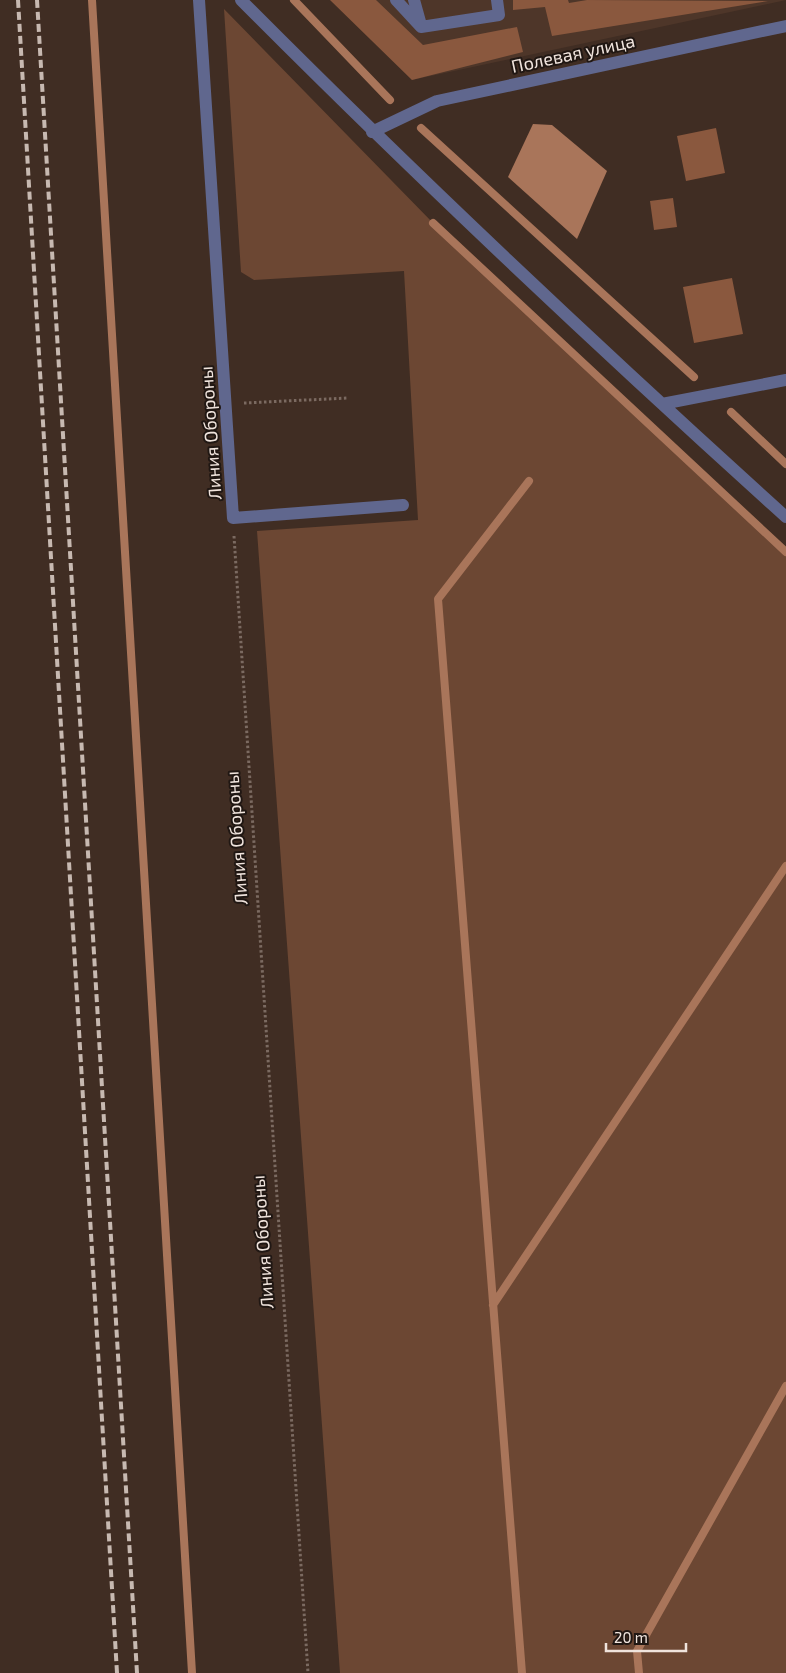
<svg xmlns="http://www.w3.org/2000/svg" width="786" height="1673" viewBox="0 0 786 1673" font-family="'Exo 2',sans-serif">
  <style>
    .built { fill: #4e3629 }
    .green { fill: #6c4733 }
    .water { fill: #a9755a }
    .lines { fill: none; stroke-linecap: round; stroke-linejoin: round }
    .stream { stroke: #a9755a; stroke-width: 8 }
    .building { fill: #8a583e }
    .path { stroke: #7b6a61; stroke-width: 3; stroke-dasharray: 2.5 2.5; stroke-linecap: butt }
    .lane { stroke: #60678e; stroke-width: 12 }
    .street { stroke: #60678e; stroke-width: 12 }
    .rail { stroke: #c7b9b1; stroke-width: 4; stroke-dasharray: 8 4; stroke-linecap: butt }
    .labels { text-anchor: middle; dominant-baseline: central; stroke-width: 4; stroke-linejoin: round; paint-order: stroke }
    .street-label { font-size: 18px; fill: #f0e4dd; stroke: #201713 }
  </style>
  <rect width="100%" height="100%" fill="#402d23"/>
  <path class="built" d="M 338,0 L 786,0 L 412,80 Z"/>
  <path class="green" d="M 224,9 L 433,223 L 786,553 L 786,1673 L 340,1673 L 257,531 L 418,520 L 404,271 L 254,280 L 241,272 Z"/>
  <path class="water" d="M 533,124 L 552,125 L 607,171 L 577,239 L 508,177 Z"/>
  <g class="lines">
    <path class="stream" d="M 92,0 L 192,1673
      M 294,0 L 390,100
      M 421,128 L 694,377
      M 433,223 L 786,552
      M 731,412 L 786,464
      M 493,1305 L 786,866
      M 522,1673 L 438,599 L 529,481
      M 639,1673 L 637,1651 L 786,1386"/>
  </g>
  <path class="building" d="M 330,0 L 376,0 L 423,45 L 517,27 L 523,52 L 412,80 Z
    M 513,0 L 568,0 L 569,3 L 587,0 L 768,1 L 552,36 L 545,7 L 513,10 Z
    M 716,128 L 725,173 L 686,181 L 677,136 Z
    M 673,198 L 677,227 L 654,230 L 650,201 Z
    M 732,278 L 743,334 L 694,343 L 683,287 Z"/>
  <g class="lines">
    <path class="path" d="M 244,403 L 348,398
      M 234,536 L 308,1673"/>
    <path class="lane" d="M 199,0 L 233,518 L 403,505
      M 396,0 L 421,27 L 499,15 L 497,0
      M 414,0 L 421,25"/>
    <path class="street" d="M 241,0 C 418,178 600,349 786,517
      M 372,132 L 437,101 L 786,26
      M 662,404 L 786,380"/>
    <path class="rail" d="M 18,0 L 117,1673
      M 37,0 L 137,1673"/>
  </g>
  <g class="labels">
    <g class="street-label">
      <text transform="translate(573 53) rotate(-12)">Полевая улица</text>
      <text transform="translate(210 433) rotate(-94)">Линия Обороны</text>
      <text transform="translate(236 838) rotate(-94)">Линия Обороны</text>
      <text transform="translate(262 1242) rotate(-94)">Линия Обороны</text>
    </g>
  </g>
  <path d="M606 1643v8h80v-8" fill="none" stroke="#f0e4dd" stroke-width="2.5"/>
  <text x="614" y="1643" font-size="15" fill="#f0e4dd" stroke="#201713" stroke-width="4" paint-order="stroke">20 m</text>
</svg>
